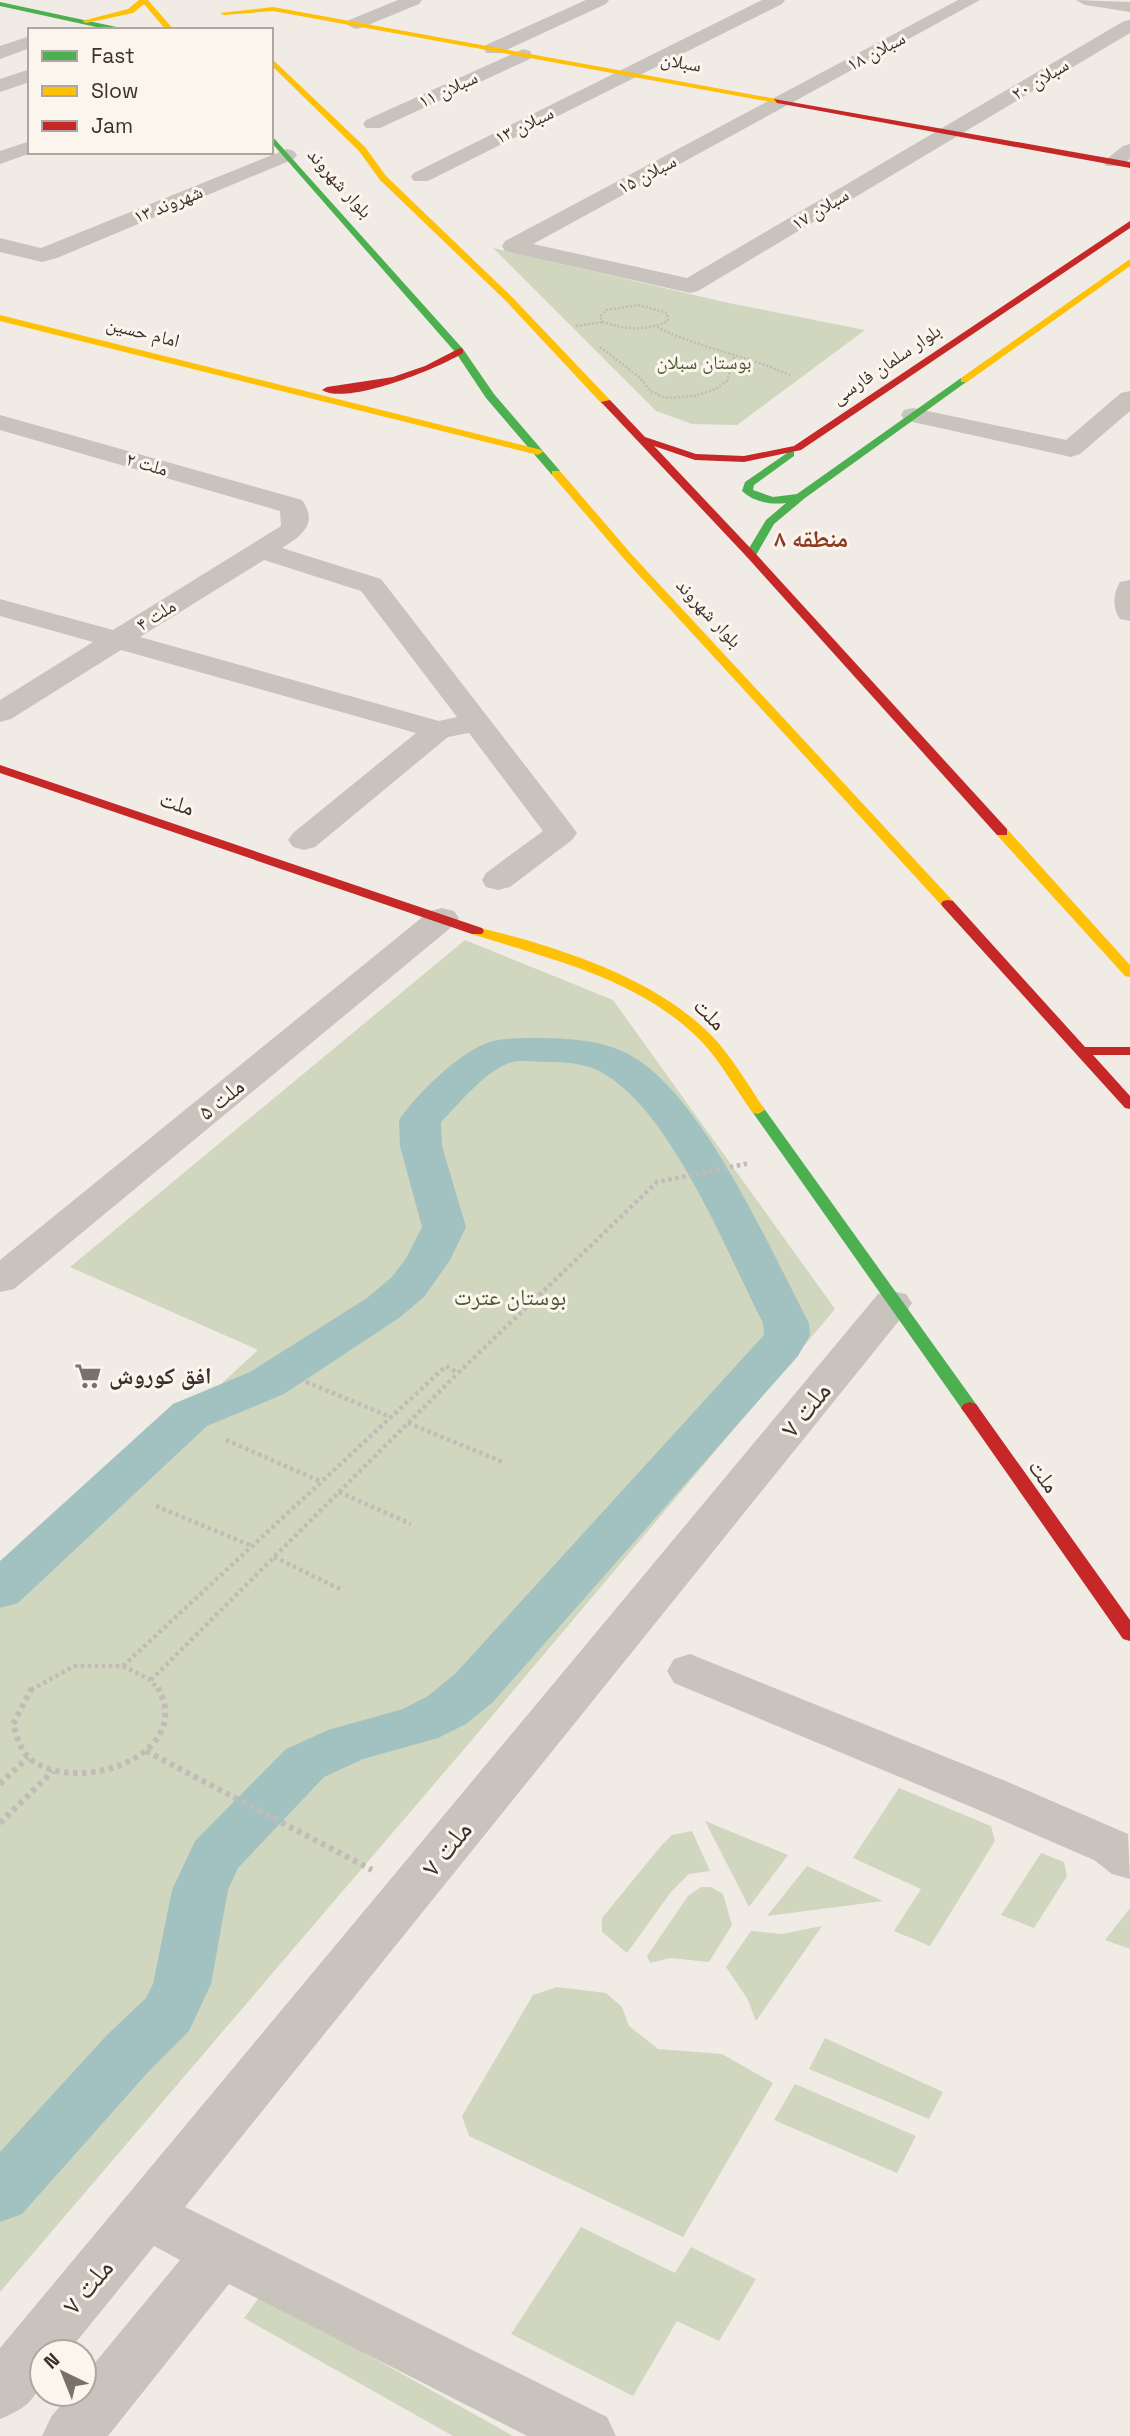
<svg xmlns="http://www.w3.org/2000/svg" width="1130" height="2436" viewBox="0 0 1130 2436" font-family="'Space Grotesk','Noto Naskh Arabic',sans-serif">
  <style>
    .green { fill: #d1d6bf }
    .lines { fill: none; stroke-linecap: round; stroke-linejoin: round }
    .canal { fill: #a1c2c1; fill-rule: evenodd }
    .path-far2 { stroke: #c2bbb6; stroke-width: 2.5; stroke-dasharray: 2 2; stroke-linecap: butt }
    .path-far1 { stroke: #c2bbb6; stroke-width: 4.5; stroke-dasharray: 3.5 3.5; stroke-linecap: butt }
    .path { stroke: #c2bbb6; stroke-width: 6; stroke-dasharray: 4.5 4.5; stroke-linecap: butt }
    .street { fill: #c9c3be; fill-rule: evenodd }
    .fast { fill: #4caf50; fill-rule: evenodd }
    .slow { fill: #ffc107; fill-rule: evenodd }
    .jam { fill: #c62828; fill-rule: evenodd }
    .labels { text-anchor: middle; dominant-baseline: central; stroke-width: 6; stroke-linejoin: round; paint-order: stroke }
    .far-street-label { font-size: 19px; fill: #3b302b; stroke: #fbf5ee }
    .far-park-label { font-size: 19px; fill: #4a5a2e; stroke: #fbf5ee }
    .street-label { font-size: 23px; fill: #3b302b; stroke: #fbf5ee }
    .park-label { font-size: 23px; fill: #4a5a2e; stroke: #fbf5ee }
    .poi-label { font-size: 23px; font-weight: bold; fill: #3b302b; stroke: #fbf5ee; text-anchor: start }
    .far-district-label { font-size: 24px; font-weight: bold; fill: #8c3b22; stroke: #fbf5ee }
    .near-street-label { font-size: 28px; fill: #3b302b; stroke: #fbf5ee }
  </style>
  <rect width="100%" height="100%" fill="#f0ebe5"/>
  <path class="green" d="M 493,248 L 724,302 L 865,330 L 737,425 L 692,424 L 656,411 Z
    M 465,940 L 613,1000 L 835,1309 L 471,1741 L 0,2292 L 0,1588 L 258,1350 L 70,1267 Z
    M 899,1788 L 991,1826 L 995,1841 L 930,1946 L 894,1931 L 921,1889 L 853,1858 Z
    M 705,1821 L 788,1855 L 749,1907 Z
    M 692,1831 L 710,1871 L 689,1874 L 671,1892 L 627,1953 L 602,1932 L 602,1918 L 661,1846 L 672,1835 Z
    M 1041,1853 L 1064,1862 L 1067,1876 L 1034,1928 L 1001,1915 Z
    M 807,1866 L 883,1901 L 767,1916 Z
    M 701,1887 L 711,1887 L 723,1894 L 732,1925 L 709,1962 L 670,1958 L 650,1963 L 647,1956 L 688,1896 Z
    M 1130,1908 L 1130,1949 L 1105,1940 Z
    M 822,1926 L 756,2021 L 747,1998 L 726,1967 L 751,1931 L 782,1934 Z
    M 557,1987 L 606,1993 L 622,2007 L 629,2026 L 658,2049 L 722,2054 L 773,2083 L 683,2237 L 469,2136 L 462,2116 L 533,1995 Z
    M 825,2038 L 943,2092 L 929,2119 L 809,2069 Z
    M 795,2084 L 916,2136 L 897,2173 L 774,2120 Z
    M 581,2227 L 675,2273 L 691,2247 L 756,2279 L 719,2341 L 677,2321 L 633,2396 L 511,2334 Z
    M 261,2295 L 513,2436 L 453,2436 L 244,2318 Z"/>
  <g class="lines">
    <path class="canal" d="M 526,1038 C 560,1038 600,1038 630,1055 C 704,1096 769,1248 809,1323 L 810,1335 L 798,1356 L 493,1702 L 466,1724 L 438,1738 L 363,1759 L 324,1777 L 238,1868 L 228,1890 L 211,1984 L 189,2031 L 149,2071 L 22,2214 L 0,2222 L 0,2152 L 107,2035 L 146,1998 L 153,1984 L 172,1890 L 195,1841 L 286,1749 L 328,1730 L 403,1709 L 428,1696 L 455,1674 L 764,1335 L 763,1323 C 727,1253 670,1107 599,1071 C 583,1063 564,1062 547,1062 C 535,1062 520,1059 509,1063 C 483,1073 460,1103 441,1122 L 442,1146 L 466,1227 L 450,1260 L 424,1297 L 399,1318 L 284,1394 L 207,1426 L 18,1603 L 0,1608 L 0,1561 L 173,1404 L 250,1372 L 367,1298 L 392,1277 L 407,1257 L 422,1227 L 400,1146 L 399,1120 C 416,1095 454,1058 482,1045 C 495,1039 511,1038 526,1038 Z"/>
    <path class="path-far2" d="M 638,305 L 667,313 L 668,321 C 646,331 626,330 603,322 L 600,316 L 607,310 Z
      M 576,326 L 603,322
      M 657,327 C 700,349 748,355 791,376
      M 600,347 L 639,377 L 651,391 L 665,398 L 695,396 L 716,389 L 727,381 L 735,355"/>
    <path class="path-far1" d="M 306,1382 L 391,1417
      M 408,1423 L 505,1463
      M 226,1440 L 322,1482
      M 339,1492 L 411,1524
      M 156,1506 L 252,1546
      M 274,1557 L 342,1590
      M 123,1666 L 149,1679 L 159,1690
      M 123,1666 L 446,1366 L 458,1373 L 657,1182 L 750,1163
      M 151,1680 L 458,1373
      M 31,1690 L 74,1666 L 123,1666"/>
    <path class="path" d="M 32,1688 L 13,1724 C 17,1735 20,1750 29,1758 C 75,1797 196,1756 158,1688
      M 146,1751 L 372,1870
      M 0,1784 L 28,1757
      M 0,1823 L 53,1771"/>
    <path class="street" d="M 398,0 L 422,0 L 419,4 L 361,28 L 355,29 L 346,24 L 349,20 Z
      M 586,0 L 609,0 L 606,4 L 500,53 L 486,53 L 484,49 L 486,45 Z
      M 762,0 L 785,0 L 782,4 L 428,181 L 414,181 L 411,177 L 414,173 Z
      M 958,0 L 980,0 L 533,244 L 687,278 L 1124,21 L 1130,20 L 1130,33 L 698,291 L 690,293 L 513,253 L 505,251 L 502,246 L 505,241 Z
      M 1076,0 L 1130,2 L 1130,12 L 1085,5 Z
      M 30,36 L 30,48 L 0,59 L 0,46 Z
      M 523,49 L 530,51 L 532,55 L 530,59 L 380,128 L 366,128 L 363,124 L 366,120 Z
      M 30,69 L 30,82 L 0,92 L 0,79 Z
      M 30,141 L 30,152 L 34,152 L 0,164 L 0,151 Z
      M 1130,144 L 1130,159 L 1120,166 L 1106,166 L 1103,162 L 1123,146 Z
      M 287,149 L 294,151 L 297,155 L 294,159 L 57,258 L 42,262 L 0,252 L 0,238 L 41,248 Z
      M 1130,391 L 1130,411 L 1080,454 L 1071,457 L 913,422 L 904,420 L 901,415 L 904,410 L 913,408 L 1066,440 L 1121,393 Z
      M 0,415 L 302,500 C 319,524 301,536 282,548 L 381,579 L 572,826 L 577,833 L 572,840 L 510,887 L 498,890 L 486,887 L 482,880 L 486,873 L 543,831 L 469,733 L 448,737 L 315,847 L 304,850 L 293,847 L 288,840 L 293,833 L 416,733 L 121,650 L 11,719 L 0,722 L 0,700 L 93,642 L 0,616 L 0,599 L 113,630 L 281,526 L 280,511 L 0,430 ZM 264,560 L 361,591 L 457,717 L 439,721 L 140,637 Z
      M 1130,580 L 1130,621 L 1120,619 C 1112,608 1113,593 1120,582 Z
      M 442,908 L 454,911 L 459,918 L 454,925 L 14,1289 L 0,1292 L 0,1260 L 430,911 Z
      M 892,1291 L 906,1294 L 912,1303 L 906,1312 L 185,2207 L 607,2417 L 616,2436 L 527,2436 L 229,2284 L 108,2436 L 42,2436 L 51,2417 L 70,2394 L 84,2394 L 84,2376 L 180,2260 L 154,2246 L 68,2352 L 42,2352 C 42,2390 38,2404 0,2419 L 0,2348 L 878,1294 Z
      M 690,1654 L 1008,1782 L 1128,1834 L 1130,1879 L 1112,1874 L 1094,1860 L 974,1808 L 674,1683 L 667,1671 L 674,1659 Z"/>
    <path class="fast" d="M 0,2 L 121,28 L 125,30 L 110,30 L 0,6 Z
      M 271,135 L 463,349 L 494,394 L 560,471 L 560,475 L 552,475 L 486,398 L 456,353 L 271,142 Z
      M 961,378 L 969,380 L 805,498 L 774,524 L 755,557 L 747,557 L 745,555 L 766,520 L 786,503 C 770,505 754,502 742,491 L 745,482 L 790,451 L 794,452 L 794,456 L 754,485 L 753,490 L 773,497 L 797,494 Z
      M 758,1106 L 763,1107 L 976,1404 L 979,1408 L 976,1412 L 964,1412 L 751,1110 Z"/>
    <path class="slow" d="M 139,0 L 148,0 L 174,30 L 166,30 L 144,4 L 133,13 L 86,23 L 82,21 L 128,9 Z
      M 273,7 L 777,99 L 781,101 L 777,103 L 273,11 L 224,15 L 220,13 Z
      M 271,58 L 365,147 L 386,176 L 512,297 L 610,400 L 610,404 L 602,404 L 506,301 L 380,180 L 359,151 L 271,65 Z
      M 1130,259 L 1130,266 L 967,382 L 961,382 L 961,378 Z
      M 0,315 L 542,450 L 543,452 L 538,455 L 0,321 Z
      M 552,471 L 560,471 L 633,556 L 953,901 L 955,904 L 953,907 L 943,907 L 625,560 L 552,475 Z
      M 1002,828 L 1007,829 L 1130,965 L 1130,977 L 1125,976 L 997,835 L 997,829 Z
      M 477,927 C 557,947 653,976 712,1036 C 733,1058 748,1085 765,1110 L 758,1114 L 753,1113 C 736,1090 722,1064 703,1043 C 642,979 553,960 472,934 L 470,931 L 472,928 Z"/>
    <path class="jam" d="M 774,99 L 1130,162 L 1130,168 L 777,103 Z
      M 1130,221 L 1130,228 L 801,450 L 744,462 L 695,460 L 654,446 L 755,553 L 1007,829 L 1007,835 L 997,835 L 747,557 L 601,402 L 610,400 L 645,437 L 696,454 L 744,456 L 794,446 Z
      M 460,348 L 463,349 L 463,353 C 439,368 347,406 322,390 L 327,387 L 393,377 L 425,366 Z
      M 0,765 L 482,928 L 484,931 L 482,934 L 472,934 L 0,773 Z
      M 948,900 L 953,901 L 1085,1047 L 1130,1047 L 1130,1055 L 1093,1055 L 1130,1096 L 1130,1109 L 1125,1108 L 943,907 L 941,904 L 943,901 Z
      M 970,1402 L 976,1404 L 1130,1620 L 1130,1641 L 1123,1639 L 964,1412 L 961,1408 L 964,1404 Z"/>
  </g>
  <defs>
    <g id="supermarket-bare" transform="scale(2.1)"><path d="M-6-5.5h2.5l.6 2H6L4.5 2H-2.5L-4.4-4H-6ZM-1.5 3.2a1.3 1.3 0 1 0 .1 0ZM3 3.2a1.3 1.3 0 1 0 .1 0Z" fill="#7a716c" stroke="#fbf5ee" stroke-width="2.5" paint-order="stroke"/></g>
  </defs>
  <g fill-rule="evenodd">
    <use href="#supermarket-bare" x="88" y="1376"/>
  </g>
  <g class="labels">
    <g class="far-street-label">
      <text transform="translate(876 51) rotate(-28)">سبلان ۱۸</text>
      <text transform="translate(681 62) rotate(10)">سبلان</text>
      <text transform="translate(1040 79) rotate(-31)">سبلان ۲۰</text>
      <text transform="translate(448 89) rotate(-25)">سبلان ۱۱</text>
      <text transform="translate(524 125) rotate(-26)">سبلان ۱۳</text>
      <text transform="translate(647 174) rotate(-28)">سبلان ۱۵</text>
      <text transform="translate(340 183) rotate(48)">بلوار شهروند</text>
      <text transform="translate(168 204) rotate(-22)">شهروند ۱۳</text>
      <text transform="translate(820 209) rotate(-31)">سبلان ۱۷</text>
      <text transform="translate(143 332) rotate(14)">امام حسین</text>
      <text transform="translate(886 364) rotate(-34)">بلوار سلمان فارسی</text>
      <text transform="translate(147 464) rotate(16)">ملت ۲</text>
      <text transform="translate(709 613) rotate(47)">بلوار شهروند</text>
      <text transform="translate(156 615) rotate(-32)">ملت ۴</text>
    </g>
    <g class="far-park-label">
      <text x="704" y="362">بوستان سبلان</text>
    </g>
    <g class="street-label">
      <text transform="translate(177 803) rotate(18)">ملت</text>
      <text transform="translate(710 1014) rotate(45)">ملت</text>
      <text transform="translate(221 1099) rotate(-39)">ملت ۵</text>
      <text transform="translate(1044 1476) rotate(54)">ملت</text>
    </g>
    <g class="park-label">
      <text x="510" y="1297">بوستان عترت</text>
    </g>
    <g class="poi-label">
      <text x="109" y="1376">افق کوروش</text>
    </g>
    <g class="far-district-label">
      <text x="811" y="538">منطقه ۸</text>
    </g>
    <g class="near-street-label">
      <text transform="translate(805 1409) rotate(-51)">ملت ۷</text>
      <text transform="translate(446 1848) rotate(-51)">ملت ۷</text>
      <text transform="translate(87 2286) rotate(-50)">ملت ۷</text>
    </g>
  </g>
  <rect x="28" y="28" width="245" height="126" fill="#fbf5ee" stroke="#aea6a0" stroke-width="2"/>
  <rect x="42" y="51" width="35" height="10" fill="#4caf50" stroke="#aea6a0" stroke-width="2"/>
  <text x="91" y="63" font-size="21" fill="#3b302b">Fast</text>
  <rect x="42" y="86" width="35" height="10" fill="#ffc107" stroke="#aea6a0" stroke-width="2"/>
  <text x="91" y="98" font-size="21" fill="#3b302b">Slow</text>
  <rect x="42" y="121" width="35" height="10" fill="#c62828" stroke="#aea6a0" stroke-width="2"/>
  <text x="91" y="133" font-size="21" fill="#3b302b">Jam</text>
  <g transform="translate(63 2373) rotate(317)"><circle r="33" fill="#fbf5ee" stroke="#aea6a0" stroke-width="2"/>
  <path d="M0-5L12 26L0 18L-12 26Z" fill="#7a716c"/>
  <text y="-10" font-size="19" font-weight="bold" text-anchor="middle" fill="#3b302b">N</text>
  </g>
</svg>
